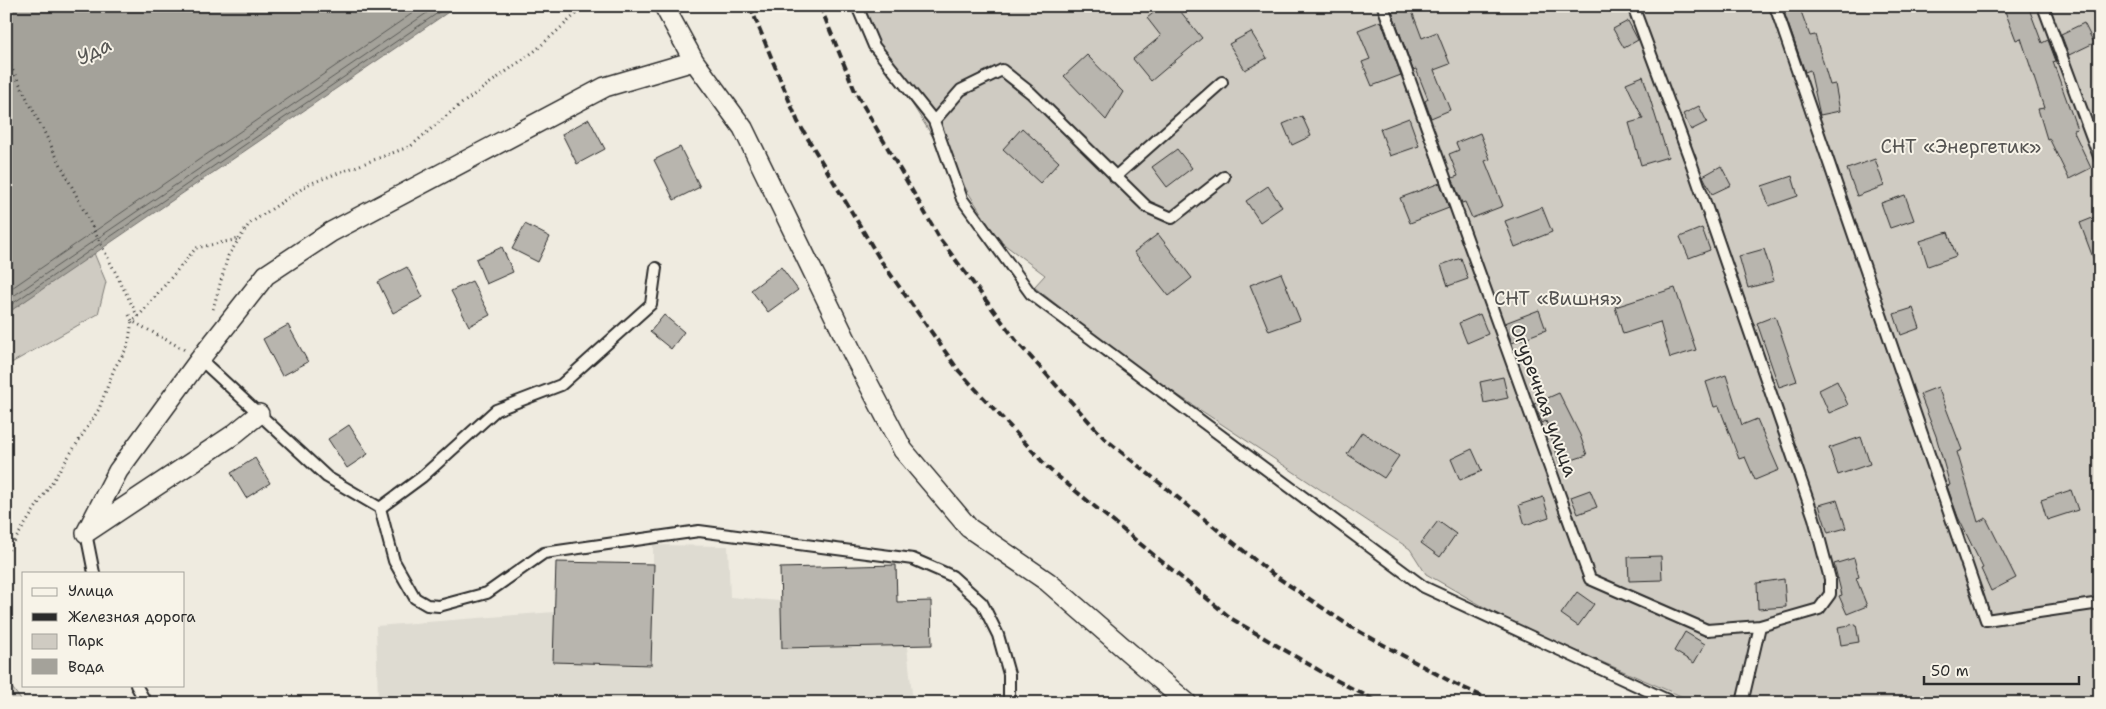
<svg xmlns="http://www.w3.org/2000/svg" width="2106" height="709" viewBox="0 0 2106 709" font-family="'Shantell Sans',sans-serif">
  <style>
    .built { fill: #dedbd1 }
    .green { fill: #cfcbc2; stroke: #7d7b76 }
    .water { fill: #a4a29a; stroke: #74726e }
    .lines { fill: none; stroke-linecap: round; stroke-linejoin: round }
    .shore { stroke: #5b5b57; stroke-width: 1 }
    .building { fill: #b8b5ae; stroke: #2b2b2b }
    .service-casing { stroke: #2b2b2b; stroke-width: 14 }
    .minor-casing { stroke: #2b2b2b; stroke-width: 22 }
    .path { stroke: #2b2b2b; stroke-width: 3; stroke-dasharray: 1 4; stroke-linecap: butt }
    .service { stroke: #f7f3e8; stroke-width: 10 }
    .minor { stroke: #f7f3e8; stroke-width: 19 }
    .rail { stroke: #2b2b2b; stroke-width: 4; stroke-dasharray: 8 4; stroke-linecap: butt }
    .labels { text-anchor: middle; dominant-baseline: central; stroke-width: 4; stroke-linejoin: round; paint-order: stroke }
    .park-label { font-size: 19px; fill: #545351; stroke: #f7f3e8 }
    .street-label { font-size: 19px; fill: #2b2b2b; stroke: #f7f3e8 }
    .water-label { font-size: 20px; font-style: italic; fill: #555552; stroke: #f7f3e8 }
  </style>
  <rect width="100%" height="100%" fill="#efebe0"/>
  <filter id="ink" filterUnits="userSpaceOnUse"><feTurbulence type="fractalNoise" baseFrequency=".02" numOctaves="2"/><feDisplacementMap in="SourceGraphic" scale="10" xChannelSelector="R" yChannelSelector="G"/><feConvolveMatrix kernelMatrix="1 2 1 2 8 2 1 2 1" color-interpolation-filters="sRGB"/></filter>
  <g filter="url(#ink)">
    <path class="built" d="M 653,545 L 728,546 L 730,597 L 780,601 L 780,568 L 896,565 L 897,602 L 931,601 L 932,645 L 907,646 L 913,703 L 378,703 L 376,626 L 554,612 L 556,562 L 653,564 Z"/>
    <path class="green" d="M 854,6 L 2100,6 L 2100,703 L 1697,703 L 1514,624 L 1426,574 L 1410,549 L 1146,374 L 1034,287 L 1045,275 L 1005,245 L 992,230 L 860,22 Z
      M 94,253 L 106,282 L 98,314 L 6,366 L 6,314 Z
      M 6,679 L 23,703 L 6,703 Z"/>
    <path class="water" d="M 6,6 L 457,6 L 6,314 Z"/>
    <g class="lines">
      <path class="shore" d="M 6,292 L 423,6
        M 6,301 L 437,6
        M 6,308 L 448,6"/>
    </g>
    <path class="building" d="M 1162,6 L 1176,6 L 1202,38 L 1151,81 L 1133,59 L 1161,36 L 1147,18 Z
      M 1390,6 L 1410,6 L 1422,38 L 1437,32 L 1450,64 L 1434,70 L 1450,110 L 1431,118 L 1425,101 L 1428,99 L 1416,69 L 1413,70 Z
      M 1792,6 L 1799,6 L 1810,36 L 1815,35 L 1830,85 L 1835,84 L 1840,111 L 1820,115 L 1810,70 L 1805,72 L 1783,9 Z
      M 2003,6 L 2028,6 L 2042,43 L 2048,40 L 2056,61 L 2053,62 L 2077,129 L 2073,130 L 2091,168 L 2069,179 L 2049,138 L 2047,139 L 2038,109 L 2044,108 L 2021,38 L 2016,40 Z
      M 1381,21 L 1401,75 L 1372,86 L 1362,62 L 1370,59 L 1358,30 Z
      M 1628,21 L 1638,40 L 1624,48 L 1613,29 Z
      M 2084,23 L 2094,43 L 2069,55 L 2061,34 Z
      M 1251,32 L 1267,58 L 1245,70 L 1229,44 Z
      M 1087,55 L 1123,92 L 1106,120 L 1064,76 Z
      M 1643,76 L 1668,157 L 1641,165 L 1629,123 L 1643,119 L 1626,83 Z
      M 1699,106 L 1707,122 L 1691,130 L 1683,114 Z
      M 1302,116 L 1311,136 L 1292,145 L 1283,124 Z
      M 1409,118 L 1419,146 L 1390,156 L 1380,129 Z
      M 589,119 L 605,149 L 577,164 L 562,134 Z
      M 1022,128 L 1059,162 L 1040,183 L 1003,149 Z
      M 1480,133 L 1490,159 L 1485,161 L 1503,206 L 1472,218 L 1465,202 L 1462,203 L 1452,178 L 1458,176 L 1449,154 L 1459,150 L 1456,143 Z
      M 680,147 L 700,187 L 674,200 L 654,160 Z
      M 1177,149 L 1192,168 L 1167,187 L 1152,167 Z
      M 1875,159 L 1884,186 L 1857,196 L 1847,169 Z
      M 1721,166 L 1731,185 L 1712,194 L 1703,176 Z
      M 1792,176 L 1798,196 L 1769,206 L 1762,186 Z
      M 1440,183 L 1449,208 L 1410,223 L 1400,198 Z
      M 1268,186 L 1282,207 L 1260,222 L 1246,201 Z
      M 1905,195 L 1914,220 L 1890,228 L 1881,203 Z
      M 1542,207 L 1552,232 L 1515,247 L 1505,221 Z
      M 2100,215 L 2100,271 L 2098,271 L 2080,223 Z
      M 525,224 L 550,237 L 538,262 L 512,249 Z
      M 1702,228 L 1710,250 L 1689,258 L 1680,237 Z
      M 1948,232 L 1956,256 L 1928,266 L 1920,241 Z
      M 1158,234 L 1192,278 L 1169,296 L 1134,252 Z
      M 502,247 L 513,272 L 486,284 L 476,259 Z
      M 1764,249 L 1774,281 L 1748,288 L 1739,256 Z
      M 1461,258 L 1468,279 L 1448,286 L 1441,265 Z
      M 407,267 L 423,297 L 393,313 L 378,282 Z
      M 781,267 L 798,290 L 768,312 L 751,290 Z
      M 1281,273 L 1300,320 L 1269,331 L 1250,285 Z
      M 472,281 L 490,315 L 469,326 L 451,291 Z
      M 1675,288 L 1696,350 L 1670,358 L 1660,322 L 1623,334 L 1615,307 Z
      M 1913,308 L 1920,328 L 1901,335 L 1894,314 Z
      M 1539,310 L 1546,330 L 1512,343 L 1505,323 Z
      M 1480,314 L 1488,334 L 1467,343 L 1459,323 Z
      M 664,315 L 684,332 L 671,349 L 650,332 Z
      M 1775,316 L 1797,381 L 1779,387 L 1757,323 Z
      M 288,325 L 308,362 L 282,376 L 263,339 Z
      M 1726,375 L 1742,425 L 1757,419 L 1779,470 L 1755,480 L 1745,457 L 1739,459 L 1719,406 L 1714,407 L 1706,382 Z
      M 1503,377 L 1508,398 L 1484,403 L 1480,382 Z
      M 1837,381 L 1848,405 L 1829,413 L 1819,390 Z
      M 1938,387 L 1962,450 L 1957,452 L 1978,522 L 1986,518 L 2016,578 L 1991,591 L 1981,569 L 1983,568 L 1958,517 L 1947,486 L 1950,485 L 1936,436 L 1920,394 Z
      M 1559,393 L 1580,435 L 1587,455 L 1560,464 L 1546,421 L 1542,423 L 1534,404 Z
      M 349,425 L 368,454 L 347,468 L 328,439 Z
      M 1362,432 L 1399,456 L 1384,478 L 1347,454 Z
      M 1861,437 L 1870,464 L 1838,475 L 1829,448 Z
      M 1472,449 L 1482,471 L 1460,480 L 1451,459 Z
      M 255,458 L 270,483 L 246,498 L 231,473 Z
      M 1590,490 L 1597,507 L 1578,514 L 1571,497 Z
      M 2071,490 L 2078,510 L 2047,520 L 2041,500 Z
      M 1543,497 L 1549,517 L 1525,525 L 1519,505 Z
      M 1837,500 L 1846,528 L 1828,533 L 1819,505 Z
      M 1438,521 L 1456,534 L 1440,557 L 1421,543 Z
      M 1661,556 L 1662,580 L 1629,581 L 1628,557 Z
      M 1854,558 L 1859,577 L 1856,578 L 1867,606 L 1847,614 L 1839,596 L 1842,595 L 1834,564 Z
      M 556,562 L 654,564 L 651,665 L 553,662 Z
      M 896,565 L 897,602 L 931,601 L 932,645 L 782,648 L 780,568 Z
      M 1784,579 L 1786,607 L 1758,609 L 1757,583 Z
      M 1577,592 L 1594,604 L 1578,626 L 1561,614 Z
      M 1856,624 L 1859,642 L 1841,645 L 1838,627 Z
      M 1685,632 L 1705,644 L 1694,663 L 1674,651 Z"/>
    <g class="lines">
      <g class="service-casing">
        <path id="service" d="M 857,6 L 874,46 L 934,121
          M 1383,6 L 1590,579 L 1707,630 L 1760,626 L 1819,609 L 1830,594 L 1830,579 L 1814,518 L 1692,165 L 1633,6
          M 1775,6 L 1986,620 L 2100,603
          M 2043,6 L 2100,159
          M 1115,177 L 1222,82
          M 1224,177 L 1172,218 L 1147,207 L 1031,93 L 1002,70 L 961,90 L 934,121 L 962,199 L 1031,294 L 1424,587 L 1674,703
          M 200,359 L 327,477 L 380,508 L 422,477 L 496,410 L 561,385 L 651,304 L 656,268
          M 380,508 L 394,561 L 415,598 L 427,605 L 439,606 L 487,593 L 544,553 L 699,531 L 913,559 L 952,576 L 982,603 L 998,635 L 1009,674 L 1009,703
          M 86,533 L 94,573
          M 136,685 L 146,703
          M 1742,703 L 1760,626"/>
      </g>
      <g class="minor-casing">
        <path id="minor" d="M 664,6 L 694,61 L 743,128 L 853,354 L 903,450 L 969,528 L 1048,582 L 1187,703
          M 87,532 L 233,435 L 259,414
          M 86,533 L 118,471 L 200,359 L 266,275 L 331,232 L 605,87 L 694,61"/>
      </g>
      <path class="path" d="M 6,57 L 138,317
        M 213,309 L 228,256 L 249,224 L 309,184 L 411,146 L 457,107 L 536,50 L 585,6
        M 129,315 L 132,321 L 185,350
        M 6,554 L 99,409 L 114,369 L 128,346 L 132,321 L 138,317 L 196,248 L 239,239"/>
      <use href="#service" class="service"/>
      <use href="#minor" class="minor"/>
      <path class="rail" d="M 750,6 L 798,122 L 881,261 L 959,371 L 1050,470 L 1232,619 L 1332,678 L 1380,703
        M 820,6 L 855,91 L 940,239 L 1018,343 L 1104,438 L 1271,573 L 1351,627 L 1455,684 L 1497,703"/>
    </g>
  </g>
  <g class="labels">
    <g class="park-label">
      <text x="1961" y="146">СНТ «Энергетик»</text>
      <text x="1558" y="298">СНТ «Вишня»</text>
    </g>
    <g class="street-label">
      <text transform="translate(1544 400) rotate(70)">Огуречная улица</text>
    </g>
    <g class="water-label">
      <text transform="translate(94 51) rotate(-27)">Уда</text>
    </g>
  </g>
  <rect width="2106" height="709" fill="none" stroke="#f7f3e8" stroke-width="25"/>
  <rect x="12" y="12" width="2081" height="684" fill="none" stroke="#2b2b2b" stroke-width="2" filter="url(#ink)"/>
  <rect x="22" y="572" width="162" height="115" fill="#f7f3e8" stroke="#a5a39c"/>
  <rect x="32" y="588" width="25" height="8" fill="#f7f3e8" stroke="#a5a39c"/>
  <text x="68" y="596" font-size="15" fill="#2b2b2b">Улица</text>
  <rect x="32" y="613" width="25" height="8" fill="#2b2b2b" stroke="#a5a39c"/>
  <text x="68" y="622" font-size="15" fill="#2b2b2b">Железная дорога</text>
  <rect x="32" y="634" width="25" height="15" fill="#cfcbc2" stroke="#a5a39c"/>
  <text x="68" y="646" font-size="15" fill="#2b2b2b">Парк</text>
  <rect x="32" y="659" width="25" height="15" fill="#a4a29a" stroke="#a5a39c"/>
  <text x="68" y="672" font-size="15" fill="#2b2b2b">Вода</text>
  <path d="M1924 676v8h155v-8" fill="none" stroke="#2b2b2b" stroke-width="2.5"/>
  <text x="1931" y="676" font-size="15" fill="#2b2b2b" stroke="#f7f3e8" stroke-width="4" paint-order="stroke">50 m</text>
</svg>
